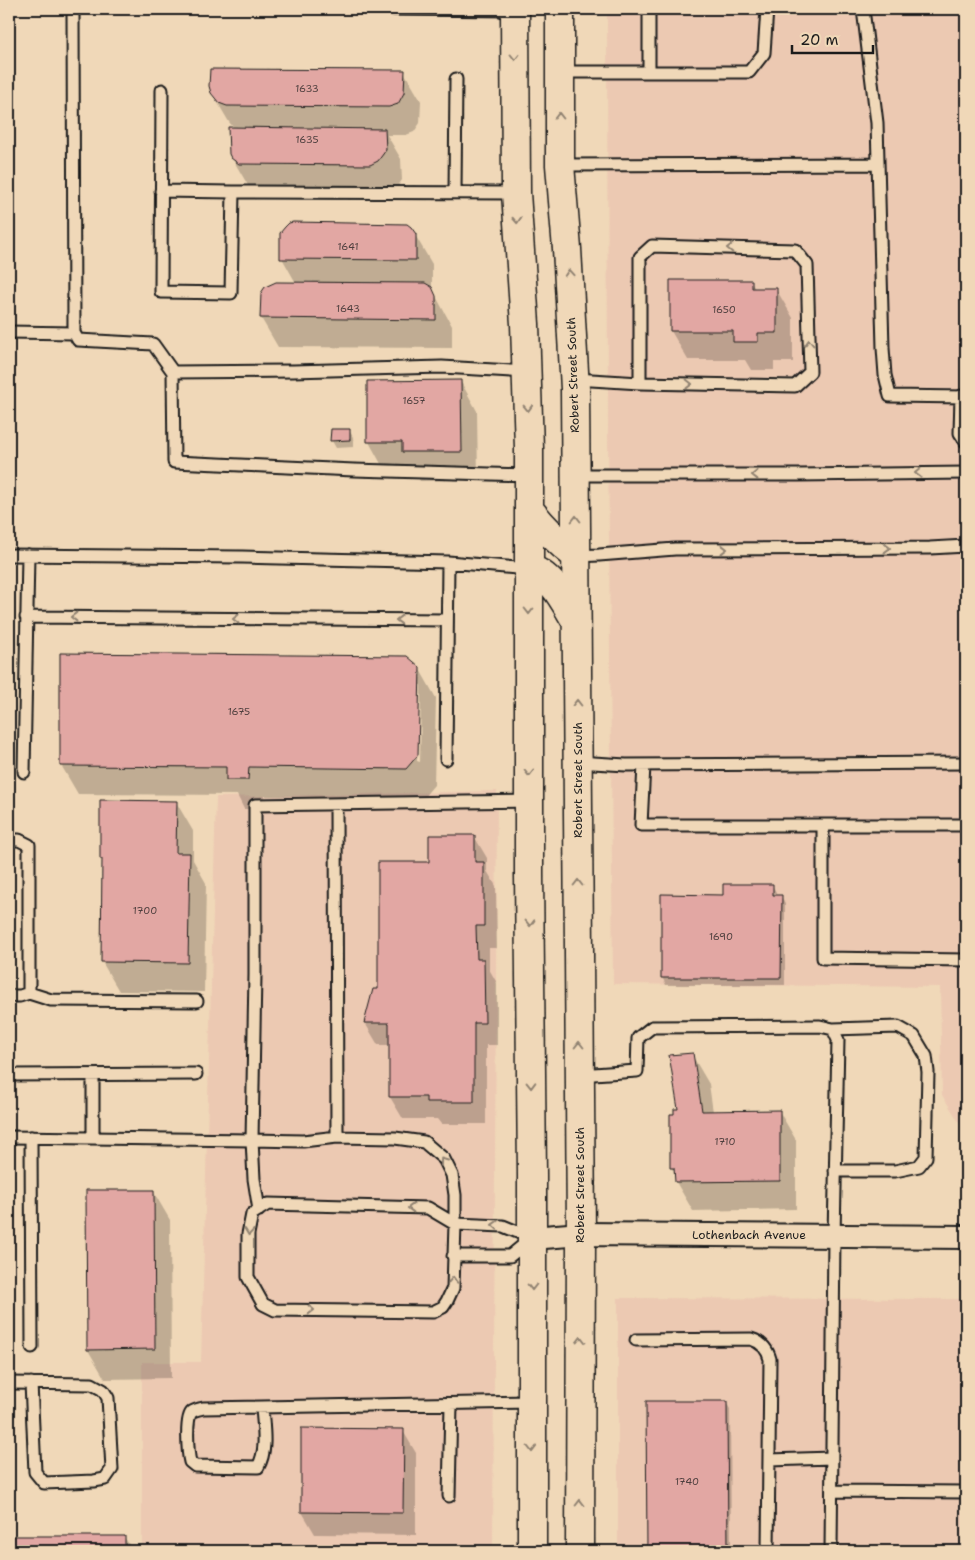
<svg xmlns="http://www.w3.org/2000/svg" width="975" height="1560" viewBox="0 0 975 1560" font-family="'Shantell Sans',sans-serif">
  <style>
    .built { fill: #ecc9b2 }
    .shadow { fill: #0003; fill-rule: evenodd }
    .building { fill: #e2a7a3; stroke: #1c1c1c }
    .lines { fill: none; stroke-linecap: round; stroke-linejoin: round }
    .lane-casing { stroke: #1c1c1c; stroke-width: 15 }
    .street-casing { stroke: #1c1c1c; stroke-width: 26 }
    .secondary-casing { stroke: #1c1c1c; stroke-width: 31 }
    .lane { stroke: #f0d8b8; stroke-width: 11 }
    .street { stroke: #f0d8b8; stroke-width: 22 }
    .secondary { stroke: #f0d8b8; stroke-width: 28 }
    .oneway { stroke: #918372 }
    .labels { text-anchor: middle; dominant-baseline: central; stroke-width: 4; stroke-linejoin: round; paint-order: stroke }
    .number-label { font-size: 10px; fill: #4e3f3e }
    .street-label { font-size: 12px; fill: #1c1c1c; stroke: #f0d8b8 }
  </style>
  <rect width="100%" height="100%" fill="#f0d8b8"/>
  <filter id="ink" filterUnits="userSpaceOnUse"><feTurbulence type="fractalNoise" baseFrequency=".02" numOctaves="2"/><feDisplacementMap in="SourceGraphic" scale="10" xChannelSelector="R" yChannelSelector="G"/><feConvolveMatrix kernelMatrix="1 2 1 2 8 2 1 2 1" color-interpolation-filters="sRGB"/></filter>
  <g filter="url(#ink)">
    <path class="built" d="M 607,9 L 966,9 L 966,1133 L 942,1095 L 940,987 L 613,984 L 608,431 Z
      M 497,791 L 493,1551 L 142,1551 L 142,1362 L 201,1362 L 216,797 Z
      M 618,1298 L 966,1299 L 966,1551 L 618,1551 Z"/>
    <path class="shadow" d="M 404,72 L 421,101 L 420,123 L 414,132 L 406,135 L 387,135 L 401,159 L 402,180 L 395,190 L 249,187 L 232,158 L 234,128 L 229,122 L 212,93 Z
      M 411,228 L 432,264 L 432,289 L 452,326 L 452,348 L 278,347 L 261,318 L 262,294 L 296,283 L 282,258 Z
      M 671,282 L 751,282 L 755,289 L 776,289 L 793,318 L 793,362 L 774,362 L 774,370 L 751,370 L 745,360 L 688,360 L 671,331 Z
      M 461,382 L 477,411 L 478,480 L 420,481 L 414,470 L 385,471 L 369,442 Z
      M 349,430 L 353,437 L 354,447 L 336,448 L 332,441 Z
      M 419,668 L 436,698 L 434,785 L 423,798 L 265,796 L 264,809 L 244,809 L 237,795 L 78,794 L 61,765 ZM 418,685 L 421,685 L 420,762 L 417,761 Z
      M 176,802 L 193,831 L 193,860 L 206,883 L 204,992 L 119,991 L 102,962 L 103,862 L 101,859 Z
      M 474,836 L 487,858 L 487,871 L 496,886 L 497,948 L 489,948 L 489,969 L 497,983 L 497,1045 L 486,1045 L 486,1124 L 441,1124 L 437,1119 L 403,1119 L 390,1097 L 390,1045 L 378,1045 L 365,1023 L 374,990 L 379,990 L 430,863 Z
      M 772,885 L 776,892 L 776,896 L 781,896 L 785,903 L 785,985 L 666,985 L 662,977 L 724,896 Z
      M 692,1055 L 709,1084 L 713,1112 L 779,1111 L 796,1140 L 796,1209 L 693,1211 L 676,1182 L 676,1175 L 671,1167 L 676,1116 L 680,1110 Z
      M 153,1191 L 170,1220 L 171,1378 L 105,1379 L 88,1350 Z
      M 647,1402 L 726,1402 L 730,1409 L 731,1551 L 648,1551 Z
      M 403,1431 L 416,1453 L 416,1535 L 315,1534 L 302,1512 Z
      M 9,1538 L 125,1538 L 133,1551 L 9,1551 Z"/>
    <path class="building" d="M 210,69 L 405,70 L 404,93 L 398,104 L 389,107 L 227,106 L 219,103 L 211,93 L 209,86 Z
      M 228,127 L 385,129 L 386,150 L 378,161 L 370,165 L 239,164 L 231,158 L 229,154 Z
      M 293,222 L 407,224 L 411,227 L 416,234 L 416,260 L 280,259 L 280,233 L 285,227 L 289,223 Z
      M 670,280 L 752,280 L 752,288 L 777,288 L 777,333 L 758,333 L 758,342 L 733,342 L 733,331 L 670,331 Z
      M 276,282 L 425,283 L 432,287 L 436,296 L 436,320 L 260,318 L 261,293 L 265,287 Z
      M 461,380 L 462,452 L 402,452 L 402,442 L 367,442 L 367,381 Z
      M 331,429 L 350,429 L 350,440 L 330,441 Z
      M 60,653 L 407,656 L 420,667 L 418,755 L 406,769 L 249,767 L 248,780 L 226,780 L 226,767 L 60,766 Z
      M 100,800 L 177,801 L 176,853 L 190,853 L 188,963 L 101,962 L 102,859 L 100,859 Z
      M 429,835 L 475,835 L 475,862 L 484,862 L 484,926 L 476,926 L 477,959 L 484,959 L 485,1023 L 474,1023 L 474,1102 L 426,1102 L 426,1097 L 389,1097 L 389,1023 L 364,1023 L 373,989 L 378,989 L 378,862 L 429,862 Z
      M 723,884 L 773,884 L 773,895 L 782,895 L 781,978 L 661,978 L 661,894 L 723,895 Z
      M 693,1053 L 702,1111 L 780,1110 L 780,1181 L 675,1182 L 674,1168 L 670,1168 L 670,1114 L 674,1114 L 674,1109 L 678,1109 L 669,1055 Z
      M 86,1190 L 154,1190 L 155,1349 L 87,1350 Z
      M 646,1401 L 727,1401 L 728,1551 L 647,1551 Z
      M 301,1428 L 404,1429 L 403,1513 L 301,1512 Z
      M 9,1536 L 125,1536 L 125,1551 L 9,1551 Z"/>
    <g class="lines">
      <g class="lane-casing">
        <path id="lane" d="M 394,9 L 515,10
          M 863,9 L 877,123 L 883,348 L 885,375 L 890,396 L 966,397
          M 649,71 L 649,9
          M 560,72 L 749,72 L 764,53 L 767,9
          M 560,165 L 878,164
          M 161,191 L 233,192 L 231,293 L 161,292 L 162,90
          M 233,192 L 516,193
          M 455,193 L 456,79
          M 9,332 L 74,333 L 73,9
          M 74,333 L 78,340 L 153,344 L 173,372 L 293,371 L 442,367 L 527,372
          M 173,372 L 174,462 L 354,470 L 529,475
          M 575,379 L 640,383 L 795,386 L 810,372 L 807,265 L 795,250 L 652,246 L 640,257 L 640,383
          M 961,396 L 960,433 L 966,442
          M 576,475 L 798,475 L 966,473
          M 9,555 L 242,557 L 448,562 L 529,569
          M 576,556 L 599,555 L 675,549 L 930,548 L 966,546
          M 26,617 L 447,620
          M 446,759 L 448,562
          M 577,762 L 626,765 L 966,763
          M 644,765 L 641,825 L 966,825
          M 24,772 L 28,555
          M 336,804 L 337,1137
          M 823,825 L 823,958 L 966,960
          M 9,840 L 19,840 L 29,845 L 29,993 L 20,996 L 9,996
          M 29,993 L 51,1000 L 197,1001
          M 833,1029 L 898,1027 L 914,1036 L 926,1056 L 928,1072 L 926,1157 L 919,1166 L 895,1171 L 835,1171
          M 9,1075 L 196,1074
          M 93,1075 L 93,1138
          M 579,1075 L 637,1071 L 638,1038 L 652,1027 L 820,1026 L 833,1029 L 838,1040 L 834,1236 L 831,1551
          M 9,1137 L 252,1140 L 255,975 L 255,805 L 529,801
          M 31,1137 L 32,1347
          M 259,1210 L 254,1179 L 252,1140 L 303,1141 L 337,1137 L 395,1138 L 424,1142 L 444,1159 L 452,1175 L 455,1195 L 455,1224 L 453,1288 L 447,1301 L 443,1307 L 433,1312 L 275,1310 L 263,1304 L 248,1277 L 248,1234 L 252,1214 L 268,1204 L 428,1208 L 455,1224 L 503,1226 L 532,1238 L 510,1256 L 453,1256
          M 636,1340 L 751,1339 C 761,1342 767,1348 770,1359 L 768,1551
          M 9,1383 L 92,1384 L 103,1390 L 108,1398 L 112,1469 L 105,1479 L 94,1481 L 44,1483 L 35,1472 L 31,1383
          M 262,1407 C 263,1427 268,1449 258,1467 L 195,1466 L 190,1462 C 188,1454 185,1417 192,1412 C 194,1410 200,1409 203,1408 L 532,1402
          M 769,1460 L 832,1458
          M 832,1491 L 966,1492
          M 449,1496 L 451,1404"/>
      </g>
      <g class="street-casing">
        <path id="street" d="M 532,1238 L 581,1234 L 966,1237"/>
      </g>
      <g class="secondary-casing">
        <path id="secondary" d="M 515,9 L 516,193 L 525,324 L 529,449 L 529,874 L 532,1175 L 532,1551
          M 560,9 L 560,165 L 567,249 L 575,389 L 581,1234 L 580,1551
          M 529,509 C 543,527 558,542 576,556
          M 529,569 C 551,573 565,603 576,621"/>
      </g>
      <use href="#lane" class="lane"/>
      <use href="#street" class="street"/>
      <use href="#secondary" class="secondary"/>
    </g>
    <defs><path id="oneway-chevron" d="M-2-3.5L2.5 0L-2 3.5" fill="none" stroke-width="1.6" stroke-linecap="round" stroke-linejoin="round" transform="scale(1.25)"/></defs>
    <g class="oneway">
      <use href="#oneway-chevron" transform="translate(515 57) rotate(90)"/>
      <use href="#oneway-chevron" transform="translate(559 116) rotate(-90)"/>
      <use href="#oneway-chevron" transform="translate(517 220) rotate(87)"/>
      <use href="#oneway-chevron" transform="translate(730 248) rotate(-179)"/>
      <use href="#oneway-chevron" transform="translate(569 273) rotate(-94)"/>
      <use href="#oneway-chevron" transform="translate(809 343) rotate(-91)"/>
      <use href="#oneway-chevron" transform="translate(689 384) rotate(1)"/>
      <use href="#oneway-chevron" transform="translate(528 408) rotate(88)"/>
      <use href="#oneway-chevron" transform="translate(918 473) rotate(179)"/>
      <use href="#oneway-chevron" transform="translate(755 475) rotate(180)"/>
      <use href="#oneway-chevron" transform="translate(576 519) rotate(-90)"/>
      <use href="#oneway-chevron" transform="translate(887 548)"/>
      <use href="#oneway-chevron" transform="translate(724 549)"/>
      <use href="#oneway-chevron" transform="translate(529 611) rotate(90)"/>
      <use href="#oneway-chevron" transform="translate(74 617) rotate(-180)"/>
      <use href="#oneway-chevron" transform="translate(236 619) rotate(-180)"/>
      <use href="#oneway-chevron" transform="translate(399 620) rotate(-180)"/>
      <use href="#oneway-chevron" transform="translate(577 703) rotate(-90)"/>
      <use href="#oneway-chevron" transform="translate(529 773) rotate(90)"/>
      <use href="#oneway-chevron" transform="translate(578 883) rotate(-90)"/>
      <use href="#oneway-chevron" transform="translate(530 923) rotate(89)"/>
      <use href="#oneway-chevron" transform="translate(579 1045) rotate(-90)"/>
      <use href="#oneway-chevron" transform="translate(531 1085) rotate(89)"/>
      <use href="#oneway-chevron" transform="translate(443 1161) rotate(-126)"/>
      <use href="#oneway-chevron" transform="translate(411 1208) rotate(180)"/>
      <use href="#oneway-chevron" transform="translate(495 1225) rotate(-177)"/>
      <use href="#oneway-chevron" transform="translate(249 1232) rotate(96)"/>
      <use href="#oneway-chevron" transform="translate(453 1280) rotate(-87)"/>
      <use href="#oneway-chevron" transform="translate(532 1287) rotate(90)"/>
      <use href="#oneway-chevron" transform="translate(311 1310) rotate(1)"/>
      <use href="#oneway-chevron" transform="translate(581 1340) rotate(-90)"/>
      <use href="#oneway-chevron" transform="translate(532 1449) rotate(90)"/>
      <use href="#oneway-chevron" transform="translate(580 1503) rotate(-90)"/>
    </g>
  </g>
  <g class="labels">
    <g class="number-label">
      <text x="307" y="88">1633</text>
      <text x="307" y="139">1635</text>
      <text x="348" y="246">1641</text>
      <text x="348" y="308">1643</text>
      <text x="724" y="309">1650</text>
      <text x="414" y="400">1657</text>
      <text x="239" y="711">1675</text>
      <text x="145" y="910">1700</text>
      <text x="721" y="936">1690</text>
      <text x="725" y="1141">1710</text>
      <text x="687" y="1481">1740</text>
    </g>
    <g class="street-label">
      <text transform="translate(573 375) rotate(-92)">Robert Street South</text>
      <text transform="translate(578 780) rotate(-90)">Robert Street South</text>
      <text transform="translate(580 1185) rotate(-90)">Robert Street South</text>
      <text x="749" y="1235">Lothenbach Avenue</text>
    </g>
  </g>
  <rect width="975" height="1560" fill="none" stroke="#f0d8b8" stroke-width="30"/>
  <rect x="15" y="15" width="945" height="1530" fill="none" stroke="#1c1c1c" stroke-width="2" filter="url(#ink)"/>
  <path d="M792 45v8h81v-8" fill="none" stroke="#1c1c1c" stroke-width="2.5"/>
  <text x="800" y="45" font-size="15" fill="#1c1c1c" stroke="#f0d8b8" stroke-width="4" paint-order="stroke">20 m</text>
</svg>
